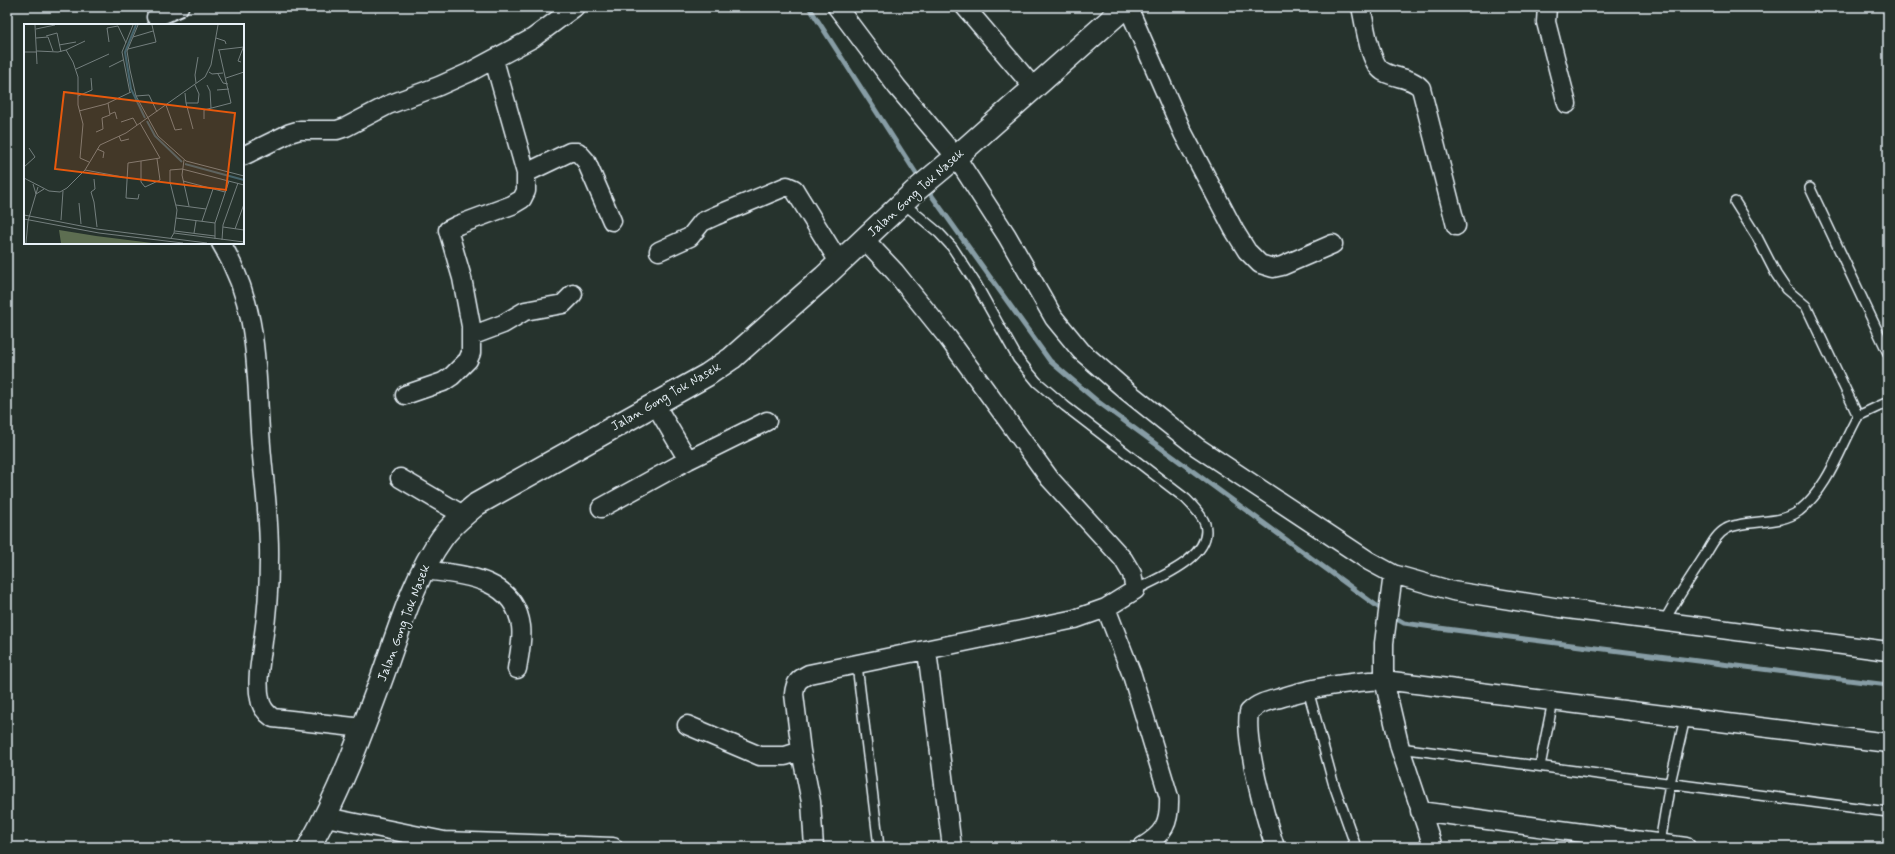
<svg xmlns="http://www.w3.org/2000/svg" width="1895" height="854" viewBox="0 0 1895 854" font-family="Mynerve,sans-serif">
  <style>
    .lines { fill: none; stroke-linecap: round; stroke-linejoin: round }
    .stream { stroke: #879da5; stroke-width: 5 }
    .service-casing { stroke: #e8f1f8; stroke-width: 12 }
    .minor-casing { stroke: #e8f1f8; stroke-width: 21 }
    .secondary-casing { stroke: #e8f1f8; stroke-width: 25 }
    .service { stroke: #26332d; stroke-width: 9 }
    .minor { stroke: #26332d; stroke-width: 18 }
    .secondary { stroke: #26332d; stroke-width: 22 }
    .labels { text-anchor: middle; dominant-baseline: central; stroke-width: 4; stroke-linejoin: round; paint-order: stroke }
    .street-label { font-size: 13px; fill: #e8f1f8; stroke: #26332d }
    .inset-river { fill: none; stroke: #47656d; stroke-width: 2 }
    .inset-road { fill: none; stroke: #747f7e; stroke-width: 1 }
    .view { fill: #e8590c; fill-opacity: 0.15; stroke: #e8590c; stroke-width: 2 }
    .inset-edge { fill: none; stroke: #e8f1f8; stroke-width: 2 }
  </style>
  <rect width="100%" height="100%" fill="#26332d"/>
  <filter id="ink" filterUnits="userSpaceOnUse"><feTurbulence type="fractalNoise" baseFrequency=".025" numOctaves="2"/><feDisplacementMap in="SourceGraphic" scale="8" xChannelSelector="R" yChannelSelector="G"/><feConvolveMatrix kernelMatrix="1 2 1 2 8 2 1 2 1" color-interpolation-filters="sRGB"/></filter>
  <g filter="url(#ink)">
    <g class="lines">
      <path class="stream" d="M 809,7 L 921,181
        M 927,189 L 1050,361 L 1097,401 L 1385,612
        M 1392,616 L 1404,623 L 1439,628 L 1888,685"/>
      <g class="service-casing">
        <path id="service" d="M 1810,188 L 1888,353
          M 903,203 L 939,233 L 952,247 L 976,284 L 1018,359 L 1037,382 L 1065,406 L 1186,499 C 1193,506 1202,515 1205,524 C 1214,557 1158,578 1135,590
          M 1858,416 L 1888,402
          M 1664,622 C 1676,599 1690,579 1704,557 C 1710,548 1715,535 1726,529 C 1729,527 1734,526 1738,525 C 1758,520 1781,524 1799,511 C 1829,487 1840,448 1858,416 L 1806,306 L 1786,289 L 1776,274 L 1757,237 L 1735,202
          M 857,665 L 879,847
          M 1308,690 L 1333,782 L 1356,847
          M 1400,748 L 1888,812
          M 1540,766 L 1553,701
          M 1660,843 L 1670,783 L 1685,718"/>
      </g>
      <g class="minor-casing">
        <path id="minor" d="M 837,7 L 897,87 L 956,157 L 1007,236 L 1054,318 L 1081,351 L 1128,392 L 1197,447 L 1369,561 L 1393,574 L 1453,591 L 1560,608 L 1888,651
          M 965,7 L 1034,88
          M 1128,7 L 1183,133 L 1234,230 L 1247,251 L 1260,264 L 1273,268 L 1282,266 L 1333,244
          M 1361,7 C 1365,23 1369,65 1384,72 C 1397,79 1411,77 1421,88 L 1456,226
          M 1547,7 L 1546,22 L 1567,104
          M 156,17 L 179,7
          M 243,156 L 290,133 L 300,130 L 337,130 L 346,127 L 388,105 L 439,86 L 468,73 L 533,38 L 575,7
          M 526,173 L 570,152 L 578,152 L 586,161 L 612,221
          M 221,243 C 261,310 255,370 261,445 C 264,483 270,521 269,560 C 269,587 267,614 263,641 C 261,659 256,681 260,699 C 261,707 266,713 273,718 L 363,728
          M 659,251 L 690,237 L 702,222 L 715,216 L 787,186 L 794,189 L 797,194 L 839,262
          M 471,336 L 503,324 L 525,311 L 563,304 L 573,294
          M 405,395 L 443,382 L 452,376 L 468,360 L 471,353 L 471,326 L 462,278 L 448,230 L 458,225 L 512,205 L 522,199 L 526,191 L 526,173 L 494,60
          M 655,404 L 688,460 L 767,421
          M 400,478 L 463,515
          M 601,508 L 688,460
          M 424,570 C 462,575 514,577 521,626 C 523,640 519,655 517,669
          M 1393,574 L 1384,643 L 1384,680 L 1400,748 L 1433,847
          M 1106,608 L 1132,675 L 1169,797 C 1170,823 1164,834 1142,847
          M 927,651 L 952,847
          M 687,725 L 760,756 L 785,756 L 801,751
          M 1420,811 L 1686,847
          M 326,817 L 444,841 L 613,847
          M 814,847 L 811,802 L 801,751 L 794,694 C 795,682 799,679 809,674 L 1075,619 L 1106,608 L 1135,590 L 1132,574 L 1123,559 L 1050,479 L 948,338 L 895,272 L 864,239
          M 1275,847 C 1265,817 1244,741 1249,712 C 1258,703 1268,701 1280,698 C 1314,687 1348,682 1384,680 L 1888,743"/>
      </g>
      <g class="secondary-casing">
        <path id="secondary" d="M 309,847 C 339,794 360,737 381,680 C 398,634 413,578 442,538 C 451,525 465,514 477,504 L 707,375 L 732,358 L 824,277 L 914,192 L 956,157 L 1125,7"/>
      </g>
      <use href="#service" class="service"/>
      <use href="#minor" class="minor"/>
      <use href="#secondary" class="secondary"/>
    </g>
  </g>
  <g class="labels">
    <g class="street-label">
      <text transform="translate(916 193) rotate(-42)">Jalan Gong Tok Nasek</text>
      <text transform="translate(666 397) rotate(-30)">Jalan Gong Tok Nasek</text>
      <text transform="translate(404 623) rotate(-69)">Jalan Gong Tok Nasek</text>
    </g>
  </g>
  <g transform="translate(24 24)">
    <rect width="220" height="220" fill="#26332d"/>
    <path d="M 35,206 L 72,212 L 128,219 L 37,219 Z" fill="#5d6e51"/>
    <path class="inset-river" d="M 112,1 L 101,28 L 107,65 L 121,94M 123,97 L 131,112 L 158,138M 161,140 L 220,156M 0,160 L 0,173"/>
    <path class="inset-road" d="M 11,1 L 13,40M 114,1 L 103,27 L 106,46 L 112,72 L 134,112 L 162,137 L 220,152M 12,5 L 31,1M 22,12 L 33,9 L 37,28M 109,13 L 129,7M 12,14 L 24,13 L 29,27M 192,14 L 201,17 L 202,20M 85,18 L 83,4 L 94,2 L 102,19M 35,21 L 52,18M 104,25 L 132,18 L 128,1M 42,26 L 61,17M 194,26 L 220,23M 13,27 L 34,28 L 42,26 L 49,38 L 54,53 L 54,81 L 59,100 L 56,134 L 65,138M 0,28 L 13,28M 217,38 L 214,37 L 219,24M 85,43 L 99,36M 52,45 L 85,30M 185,48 L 188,50 L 199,49M 194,50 L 199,59 L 204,60M 202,54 L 220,48M 172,59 L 171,51 L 174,33M 183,61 L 186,67 L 187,84M 193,66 L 205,65M 106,69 L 98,28 L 109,1M 161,69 L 162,79 L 174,79 L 175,70 L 171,61M 54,72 L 68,66 L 67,54M 112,72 L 125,71 L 133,88M 162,79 L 169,105M 142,81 L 151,106 L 158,105M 55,87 L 82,80 L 107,68M 86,90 L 91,88 L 93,95M 180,95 L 180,86 L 207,79 L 195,26M 97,98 L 109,94 L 113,101M 72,108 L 79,105 L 78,94 L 86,91 L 84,79M 95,112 L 97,117 L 105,115M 73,125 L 80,128 L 79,134M 160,136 L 158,151 L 165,182M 117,137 L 117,158 L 121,163 L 136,156 L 133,135M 0,143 L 11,133 L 5,124M 61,146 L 104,154M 0,154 L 25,167 L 36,168 L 43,164 L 61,146 L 76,121 L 102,109 L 181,53 L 187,41 L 194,1M 70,155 L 71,165 L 67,168 L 70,178 L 73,203M 159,157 L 201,168M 9,160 L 12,170 L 20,165M 115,170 L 114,175 L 102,174 L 104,139 L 136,134 L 116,99M 55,179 L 57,200M 152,181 L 182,185M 0,191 L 73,205 L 183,219M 152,194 L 191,199M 0,195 L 75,209 L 159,219M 37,196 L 39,167M 178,197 L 189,165M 199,203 L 220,206M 211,205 L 220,180M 151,207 L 191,212M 150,209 L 220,218M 170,209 L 172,197M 147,214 L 150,209 L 153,186 L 146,158 L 146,146 L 158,145 L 220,161M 191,215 L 191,199 L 205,157M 198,216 L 199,201 L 214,159M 2,219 L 4,197 L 14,163"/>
    <path class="view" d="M 40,68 L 211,89 L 202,166 L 31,145 Z"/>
    <rect width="220" height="220" class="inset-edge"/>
  </g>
  <rect width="1895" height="854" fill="none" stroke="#26332d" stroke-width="24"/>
  <rect x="12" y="12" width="1871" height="830" fill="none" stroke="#e8f1f8" stroke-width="1.5" filter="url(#ink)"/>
</svg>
